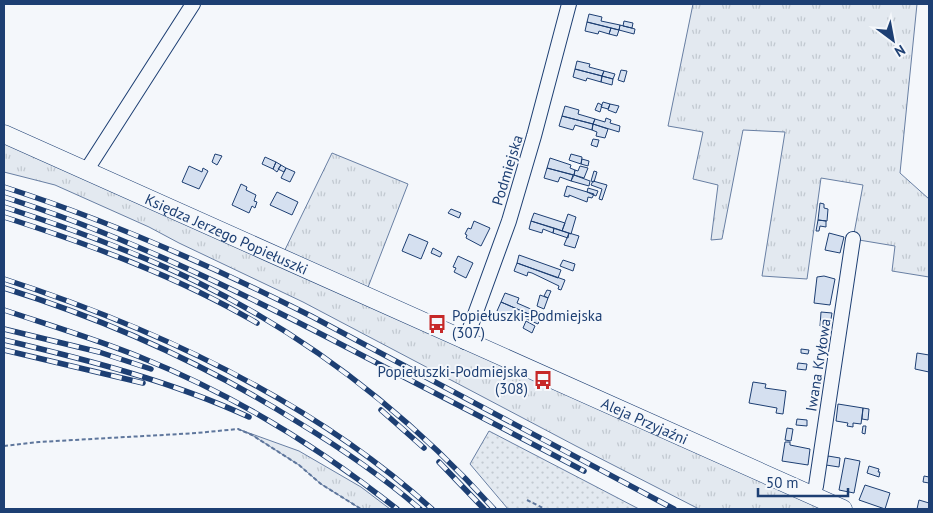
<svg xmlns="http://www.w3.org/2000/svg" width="933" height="513" viewBox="0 0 933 513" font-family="'PT Sans',sans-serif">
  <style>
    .grass { fill: url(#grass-tufts); stroke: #687fa3 }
    .garden { fill: url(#garden-dots); stroke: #687fa3 }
    .building { fill: #d5e0f0; stroke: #1d3f73 }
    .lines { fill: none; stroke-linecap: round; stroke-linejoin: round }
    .minor-casing { stroke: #1d3f73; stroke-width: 16 }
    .major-casing { stroke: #1d3f73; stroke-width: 19 }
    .path { stroke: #5e769c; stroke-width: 2; stroke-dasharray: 4 2.5; stroke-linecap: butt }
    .minor { stroke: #f4f7fb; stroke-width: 14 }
    .major { stroke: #f4f7fb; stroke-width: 18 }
    .rail-casing { stroke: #1d3f73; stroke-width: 5.5 }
    .rail { stroke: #f4f7fb; stroke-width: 4; stroke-dasharray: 11; stroke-linecap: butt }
    .labels { text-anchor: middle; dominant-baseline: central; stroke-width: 4; stroke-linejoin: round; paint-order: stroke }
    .street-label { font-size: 15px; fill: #1d3f73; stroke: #f4f7fb }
    .poi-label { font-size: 15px; fill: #1d3f73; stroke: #f4f7fb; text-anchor: start }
  </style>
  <defs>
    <pattern id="grass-tufts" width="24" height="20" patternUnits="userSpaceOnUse" patternTransform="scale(1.25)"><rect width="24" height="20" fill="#e3e9f0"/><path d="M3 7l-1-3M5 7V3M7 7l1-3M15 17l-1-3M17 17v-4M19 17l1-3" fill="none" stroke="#c2c9d1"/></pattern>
    <pattern id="garden-dots" width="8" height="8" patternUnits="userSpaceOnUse" patternTransform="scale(1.25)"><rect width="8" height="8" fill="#e3e9f0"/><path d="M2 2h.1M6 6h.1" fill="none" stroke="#c2c9d1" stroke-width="1.8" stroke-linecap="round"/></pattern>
  </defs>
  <rect width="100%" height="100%" fill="#f4f7fb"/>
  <path class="grass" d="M 693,4 L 917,4 L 900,173 L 929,199 L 929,277 L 892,271 L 895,246 L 853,239 L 863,185 L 821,178 L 807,279 L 762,276 L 785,132 L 743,130 L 722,239 L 711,240 L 718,185 L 693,179 L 703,132 L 668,126 Z
    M 4,136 L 281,258 L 332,153 L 408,184 L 365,295 L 843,509 L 699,509 L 576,446 L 303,302 L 179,243 L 149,227 L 55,185 L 4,172 Z
    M 238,429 L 299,451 L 361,487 L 390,509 L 361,509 L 321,484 L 299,465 L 252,435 Z"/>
  <path class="garden" d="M 489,431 L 639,509 L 508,509 L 470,464 Z"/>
  <path class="building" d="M 589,14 L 602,17 L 601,21 L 620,25 L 619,30 L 587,22 Z
    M 624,21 L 633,23 L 632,28 L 623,26 Z
    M 587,22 L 611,28 L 609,34 L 599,31 L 598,34 L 585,31 Z
    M 620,25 L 635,29 L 634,34 L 619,30 Z
    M 611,28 L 619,30 L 617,36 L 609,34 Z
    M 577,61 L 590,64 L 589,67 L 604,71 L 602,76 L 575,69 Z
    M 575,69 L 602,76 L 601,82 L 587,78 L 586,81 L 573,77 Z
    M 621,70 L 627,71 L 624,82 L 618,80 Z
    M 604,71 L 615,74 L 613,79 L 602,76 Z
    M 602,76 L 613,79 L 612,85 L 601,82 Z
    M 603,102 L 610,104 L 608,109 L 601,107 Z
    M 598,103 L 602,105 L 600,112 L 595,110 Z
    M 610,104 L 619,106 L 616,113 L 608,110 Z
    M 565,106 L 579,110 L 578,114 L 595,119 L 593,124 L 562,116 Z
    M 562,116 L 593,124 L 592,130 L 575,125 L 573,130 L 559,126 Z
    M 606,118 L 611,120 L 610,123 L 620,126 L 619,132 L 593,124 L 595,119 L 605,122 Z
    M 593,124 L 608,129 L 605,138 L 596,136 L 597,132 L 592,130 Z
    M 593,139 L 599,140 L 597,147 L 591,145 Z
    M 215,154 L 222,156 L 217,165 L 212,162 Z
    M 571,154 L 582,157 L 581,164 L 569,160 Z
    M 265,157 L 276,162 L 273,169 L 262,164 Z
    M 550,158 L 571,165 L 570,168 L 575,170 L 574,175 L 547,168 Z
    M 582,159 L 589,161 L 588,166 L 581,164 Z
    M 276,162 L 281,165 L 277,172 L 273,169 Z
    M 281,165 L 286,168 L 284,172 L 278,169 Z
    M 189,166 L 202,172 L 203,168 L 208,171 L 199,189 L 182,182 Z
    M 580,166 L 588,168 L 584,178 L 574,175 L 575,170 L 578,171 Z
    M 286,168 L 295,172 L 290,182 L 281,178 Z
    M 547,168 L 573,175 L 571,181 L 560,177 L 558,182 L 544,178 Z
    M 594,171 L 597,172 L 594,182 L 591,181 Z
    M 574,175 L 590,181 L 589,186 L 571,181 Z
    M 593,181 L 607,185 L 602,200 L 599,199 L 602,189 L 591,185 Z
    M 241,184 L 247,187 L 246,190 L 256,195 L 254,201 L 257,202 L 255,208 L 252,206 L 249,213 L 232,205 Z
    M 567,186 L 594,194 L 592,198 L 588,197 L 587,202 L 569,195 L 569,197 L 564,196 Z
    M 588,188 L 598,191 L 596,196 L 587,192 Z
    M 277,192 L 298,202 L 292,215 L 270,205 Z
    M 820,203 L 824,204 L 824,208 L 828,209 L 827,221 L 818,220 Z
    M 451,209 L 461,213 L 459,218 L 448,213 Z
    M 534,213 L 565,223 L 562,231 L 531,221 Z
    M 568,214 L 576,217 L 571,234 L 562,231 Z
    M 818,220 L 826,221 L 826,227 L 820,226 L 819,231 L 816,231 Z
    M 474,221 L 490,228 L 481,246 L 466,238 L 467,235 L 465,234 L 468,228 L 471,229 Z
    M 531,221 L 554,228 L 553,233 L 543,229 L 542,233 L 529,229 Z
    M 554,228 L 569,233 L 568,238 L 553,233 Z
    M 569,233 L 579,236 L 575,248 L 564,245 Z
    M 829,233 L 844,237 L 840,253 L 825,250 Z
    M 409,234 L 428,242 L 421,259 L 402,251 Z
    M 433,248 L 442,253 L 440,257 L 431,253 Z
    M 519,255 L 561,270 L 558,278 L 517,263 Z
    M 458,256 L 473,263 L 466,278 L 454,272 L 456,268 L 453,267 Z
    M 563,260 L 575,264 L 573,271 L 560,266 Z
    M 517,263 L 565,280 L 561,290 L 558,289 L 559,286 L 532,273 L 528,272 L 527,276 L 514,271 Z
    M 824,276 L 835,279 L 830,305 L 814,303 L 817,277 Z
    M 547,290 L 551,291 L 548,298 L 544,296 Z
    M 505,293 L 519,298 L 517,303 L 533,310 L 531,315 L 501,302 Z
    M 540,295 L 548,298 L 544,309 L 537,306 Z
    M 501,302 L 531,315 L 529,320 L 513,313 L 511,317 L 497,311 Z
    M 533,310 L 540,312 L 542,315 L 540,318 L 531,315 Z
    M 821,312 L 832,313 L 830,325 L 826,325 L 826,327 L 820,326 Z
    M 531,315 L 540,318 L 538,324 L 529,320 Z
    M 526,321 L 535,326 L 532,333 L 523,328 Z
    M 801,349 L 809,350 L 808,354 L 801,353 Z
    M 917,353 L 929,355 L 929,372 L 915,369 Z
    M 798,363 L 807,364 L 806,370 L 797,369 Z
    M 753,382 L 766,384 L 765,388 L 786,391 L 783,414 L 776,413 L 777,408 L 749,403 Z
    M 838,404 L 863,408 L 861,424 L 853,423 L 853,427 L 847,426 L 848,423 L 836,421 Z
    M 863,408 L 869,409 L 868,420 L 862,419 Z
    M 797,419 L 807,420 L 807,426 L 796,425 Z
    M 863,426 L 866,426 L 865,434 L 862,433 Z
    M 787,428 L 793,429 L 791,441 L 785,440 Z
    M 785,442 L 790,442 L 790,445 L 810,449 L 808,465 L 782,461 Z
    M 828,456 L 840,458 L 839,467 L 826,465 Z
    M 845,458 L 860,461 L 854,493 L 839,490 Z
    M 869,466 L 879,469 L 878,472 L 880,472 L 879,477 L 867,473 Z
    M 924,476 L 929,477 L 929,483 L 923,482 Z
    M 865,485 L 890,493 L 885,509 L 859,500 Z
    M 919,500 L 929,503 L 929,509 L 917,509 Z"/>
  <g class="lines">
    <g class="minor-casing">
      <path id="minor" d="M 86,171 L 193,4
        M 465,342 L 509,221 L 534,136 L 569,4
        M 813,496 L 816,486 L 853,239"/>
    </g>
    <g class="major-casing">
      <g id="major">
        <path id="s1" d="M 4,134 L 843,509"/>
      </g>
    </g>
    <path class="path" d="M 4,446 L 39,442 L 197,433 L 238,429 L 252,435 L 299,465 L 321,484 L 361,509
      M 527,500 L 545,509"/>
    <use href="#minor" class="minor"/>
    <use href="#major" class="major"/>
    <g class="rail-casing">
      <path id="rail" d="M 4,187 C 110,221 212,266 311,316 L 674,509
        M 4,197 C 133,238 253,298 373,361 C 443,397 514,434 584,471
        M 4,207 C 69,228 133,251 195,281 C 308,336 409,415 494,509
        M 4,217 C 91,245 177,276 257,323
        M 4,279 C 158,329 311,400 432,509
        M 4,288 C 107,320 205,364 296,421 C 339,447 382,476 420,509
        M 4,310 C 49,325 96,339 140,357 C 232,394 319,447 397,509
        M 4,329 L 99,352 L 151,369
        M 4,340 C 88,360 171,381 249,417
        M 4,350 L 143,383
        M 381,410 L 424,448
        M 439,462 L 484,509"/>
    </g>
    <use href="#rail" class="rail"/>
  </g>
  <defs>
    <g id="bus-bare" transform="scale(1.5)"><path d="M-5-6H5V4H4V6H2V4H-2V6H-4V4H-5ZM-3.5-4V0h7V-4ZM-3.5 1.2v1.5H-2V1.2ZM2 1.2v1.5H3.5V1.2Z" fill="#c62828" stroke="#f4f7fb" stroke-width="2.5" paint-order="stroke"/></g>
  </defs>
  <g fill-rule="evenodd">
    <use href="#bus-bare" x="437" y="324"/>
    <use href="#bus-bare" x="543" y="380"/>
  </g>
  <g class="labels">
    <g class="street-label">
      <text transform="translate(507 170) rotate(-73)">Podmiejska</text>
      <text stroke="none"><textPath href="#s1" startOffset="244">Księdza Jerzego Popiełuszki</textPath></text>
      <text transform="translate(818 365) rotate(-81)">Iwana Kryłowa</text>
      <text stroke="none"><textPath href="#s1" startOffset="702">Aleja Przyjaźni</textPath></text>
    </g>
    <g class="poi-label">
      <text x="452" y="315">Popiełuszki-Podmiejska<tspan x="452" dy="17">(307)</tspan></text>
      <text x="528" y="371" text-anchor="end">Popiełuszki-Podmiejska<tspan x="528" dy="17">(308)</tspan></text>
    </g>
  </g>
  <rect width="933" height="513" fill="none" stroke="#1d3f73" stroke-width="10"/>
  <g transform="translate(893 40) rotate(148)" stroke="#f4f7fb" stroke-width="4" paint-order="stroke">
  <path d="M0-4L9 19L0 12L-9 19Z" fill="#1d3f73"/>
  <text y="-8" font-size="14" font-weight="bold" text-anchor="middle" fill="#1d3f73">N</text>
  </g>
  <path d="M758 488v8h90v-8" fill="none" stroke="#1d3f73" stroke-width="2.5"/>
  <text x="766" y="488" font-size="15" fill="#1d3f73" stroke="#f4f7fb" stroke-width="4" paint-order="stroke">50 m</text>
</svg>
